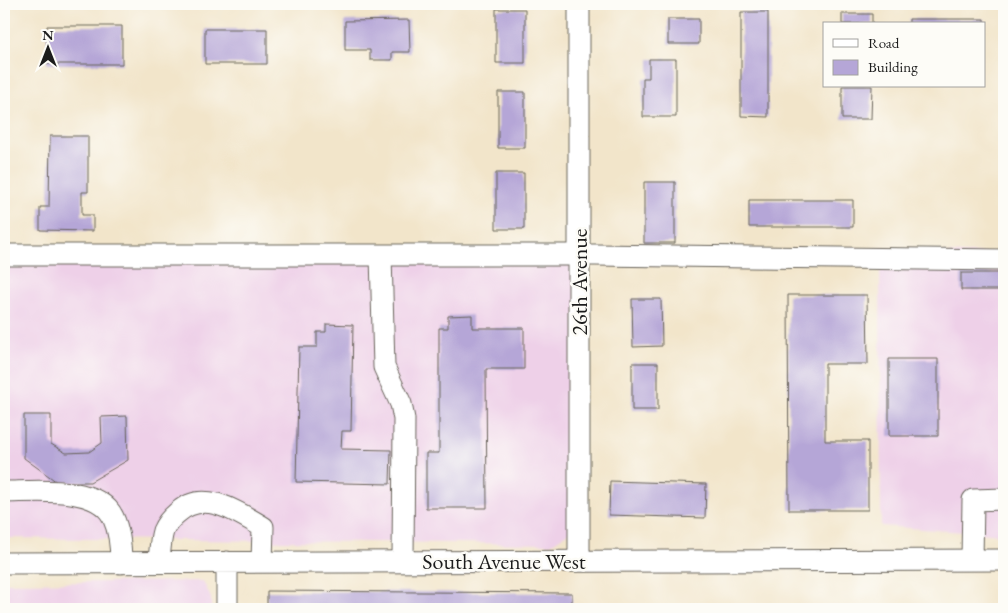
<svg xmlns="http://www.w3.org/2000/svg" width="1008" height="613" viewBox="0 0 1008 613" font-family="'EB Garamond',serif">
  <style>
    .built { fill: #eed0e8 }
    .building { fill: #b5a6d7 }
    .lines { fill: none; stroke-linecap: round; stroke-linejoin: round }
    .minor-casing { stroke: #676259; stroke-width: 23 }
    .minor { stroke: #fff; stroke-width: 21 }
    .labels { text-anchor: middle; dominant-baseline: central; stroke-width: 5; stroke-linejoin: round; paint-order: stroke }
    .street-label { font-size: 22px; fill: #1c1c1c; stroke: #fdfcf7 }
  </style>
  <rect width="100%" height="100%" fill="#fdfcf7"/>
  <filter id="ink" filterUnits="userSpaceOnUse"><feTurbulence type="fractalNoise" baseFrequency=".02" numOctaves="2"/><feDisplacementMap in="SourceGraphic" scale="10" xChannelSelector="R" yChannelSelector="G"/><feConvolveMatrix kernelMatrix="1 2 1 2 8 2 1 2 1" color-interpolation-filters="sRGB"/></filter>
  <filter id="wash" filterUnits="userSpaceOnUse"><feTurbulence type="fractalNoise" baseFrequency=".0096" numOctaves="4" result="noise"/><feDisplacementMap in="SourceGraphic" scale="20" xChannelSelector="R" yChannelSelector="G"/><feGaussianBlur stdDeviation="1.12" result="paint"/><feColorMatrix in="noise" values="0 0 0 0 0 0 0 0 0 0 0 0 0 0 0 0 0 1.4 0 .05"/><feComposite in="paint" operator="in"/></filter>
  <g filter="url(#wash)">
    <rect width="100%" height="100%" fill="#f2e5ca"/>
    <path class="built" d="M 1004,253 L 1004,535 L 881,526 L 880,254 Z
      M 4,255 L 579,255 L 578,526 L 551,544 L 4,538 Z
      M 203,581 L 211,598 L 211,609 L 4,609 L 4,583 Z"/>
    <g id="blocks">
      <path class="building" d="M 496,9 L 525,9 L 525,63 L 496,63 Z
        M 741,12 L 768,12 L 768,117 L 741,116 Z
        M 842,14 L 872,14 L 872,24 L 842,24 Z
        M 668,19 L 699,19 L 699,44 L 668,44 Z
        M 909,19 L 984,19 L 984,24 L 909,24 Z
        M 409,20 L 410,52 L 392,52 L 392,60 L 370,60 L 370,50 L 345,50 L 345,21 Z
        M 47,26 L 122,26 L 122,64 L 47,64 Z
        M 205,29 L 267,29 L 267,64 L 205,64 Z
        M 649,59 L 676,59 L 676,117 L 643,117 L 643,78 L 649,78 Z
        M 842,86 L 872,86 L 871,119 L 842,119 Z
        M 498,92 L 525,92 L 525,148 L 498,148 Z
        M 50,136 L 88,136 L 88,192 L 82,192 L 82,215 L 93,215 L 93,231 L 40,230 L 40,207 L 49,207 Z
        M 496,173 L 524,173 L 524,229 L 496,229 Z
        M 644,182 L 675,182 L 675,243 L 644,243 Z
        M 749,200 L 853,200 L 853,227 L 749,227 Z
        M 961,273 L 1002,273 L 1002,290 L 961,290 Z
        M 788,295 L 867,295 L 868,364 L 825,364 L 825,441 L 868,441 L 868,510 L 789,510 Z
        M 632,299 L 661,299 L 662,346 L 633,347 Z
        M 472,315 L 472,328 L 524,328 L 524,369 L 486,369 L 487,508 L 426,508 L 426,453 L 439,453 L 439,328 L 448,328 L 448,316 Z
        M 326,324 L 353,325 L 351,431 L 342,431 L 341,449 L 391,450 L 390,484 L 296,482 L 299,347 L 317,347 L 317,332 L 326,332 Z
        M 889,359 L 938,359 L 938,436 L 889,436 Z
        M 632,363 L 658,363 L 658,410 L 632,410 Z
        M 24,415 L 51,415 L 51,444 L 66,453 L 89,452 L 102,443 L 101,417 L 127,416 L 128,460 L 90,482 L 57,482 L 24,458 Z
        M 610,481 L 706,484 L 705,518 L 609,515 Z
        M 267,591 L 572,593 L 572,609 L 267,609 Z"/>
    </g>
  </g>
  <g filter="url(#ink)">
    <use href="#blocks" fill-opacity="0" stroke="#676259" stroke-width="1"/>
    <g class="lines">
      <g class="minor-casing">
        <path id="minor" d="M 4,255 L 595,255 L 1004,260
          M 381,255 L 384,367 L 401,404 L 404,419 L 403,561
          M 4,492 C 34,492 97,484 113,517 C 120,532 121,547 121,563
          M 579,560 L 579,4
          M 972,560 L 973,500 L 1004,499
          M 159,562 C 160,552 160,541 163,531 C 166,524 171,518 177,513 C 204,488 237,512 263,527 L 262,562
          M 227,562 L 227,609
          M 4,563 L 1004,560"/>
      </g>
      <use href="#minor" class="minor"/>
    </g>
  </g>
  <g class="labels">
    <g class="street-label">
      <text transform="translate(579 282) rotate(-90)">26th Avenue</text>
      <text x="504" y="561">South Avenue West</text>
    </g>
  </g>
  <rect width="1008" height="613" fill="none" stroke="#fdfcf7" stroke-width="20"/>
  <rect x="823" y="22" width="162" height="65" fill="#fdfcf7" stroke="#a3a29f"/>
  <rect x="833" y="39" width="25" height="8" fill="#ffffff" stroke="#a3a29f"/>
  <text x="868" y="48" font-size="15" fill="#1c1c1c">Road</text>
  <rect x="833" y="60" width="25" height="15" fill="#b5a6d7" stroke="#a3a29f"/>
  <text x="868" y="72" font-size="15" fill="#1c1c1c">Building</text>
  <g transform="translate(48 48)" stroke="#fdfcf7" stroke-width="4" paint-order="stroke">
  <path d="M0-4L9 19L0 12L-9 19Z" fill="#1c1c1c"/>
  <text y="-8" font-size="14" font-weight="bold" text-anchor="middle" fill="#1c1c1c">N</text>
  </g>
</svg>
